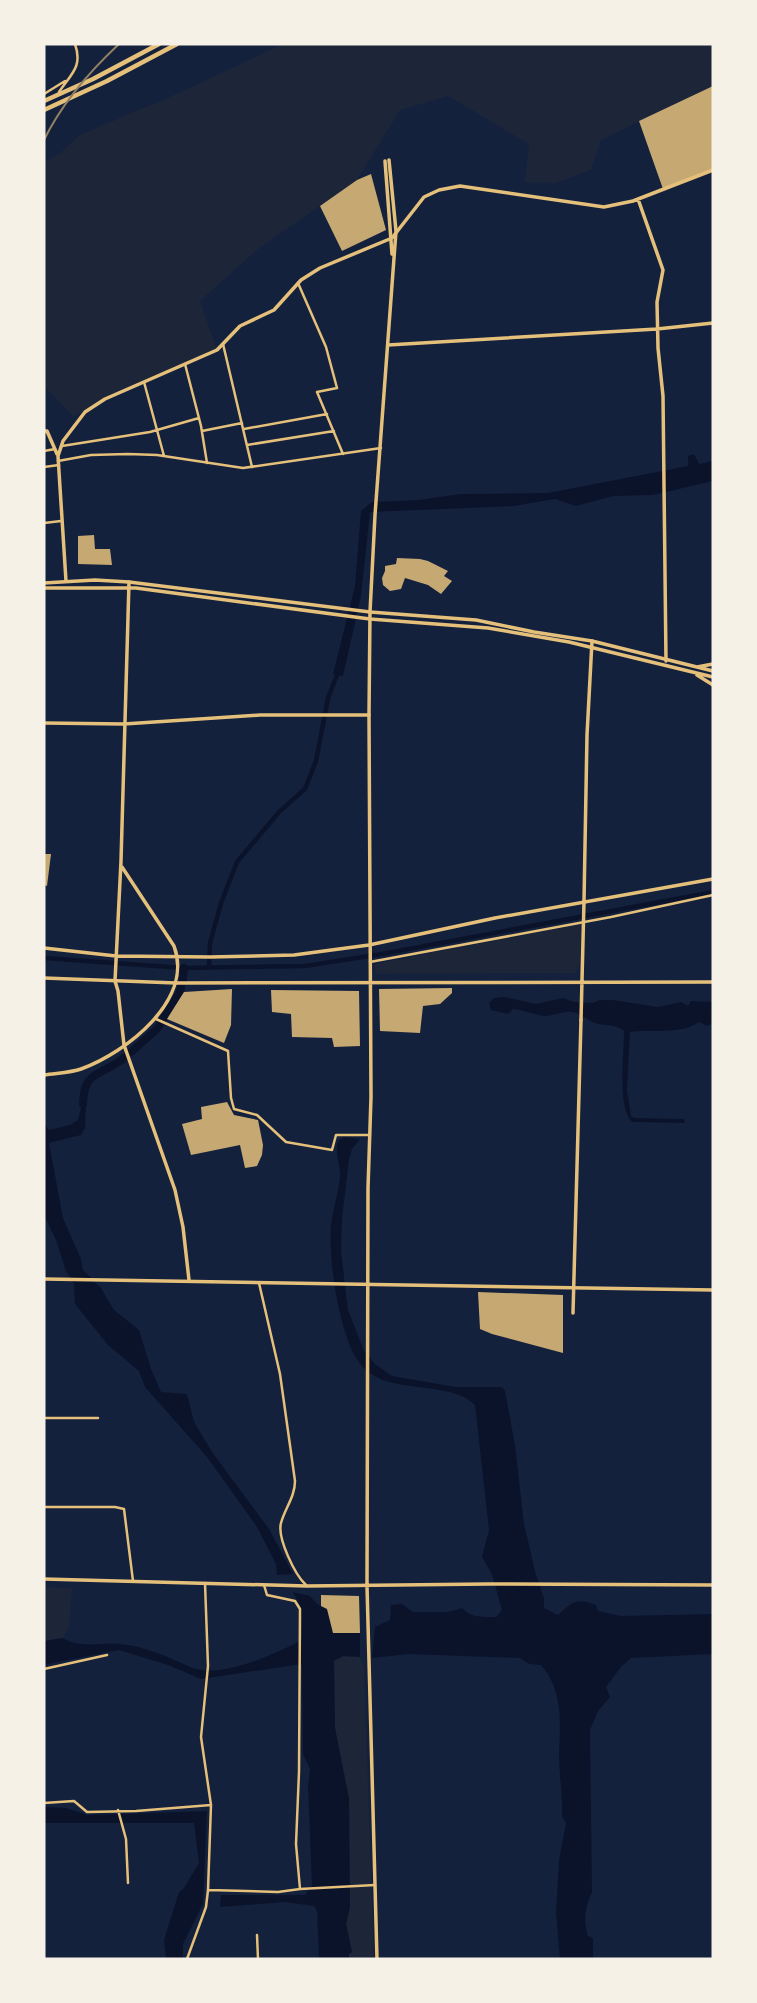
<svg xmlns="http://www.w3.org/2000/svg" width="757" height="2003" viewBox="0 0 757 2003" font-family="'PT Sans Narrow',sans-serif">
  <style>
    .green { fill: #1d2539 }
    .water { fill: #0b132b }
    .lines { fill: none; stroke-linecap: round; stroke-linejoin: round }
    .canal { stroke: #0b132b; stroke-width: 4.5 }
    .river { stroke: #0b132b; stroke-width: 8 }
    .building { fill: #c6a872 }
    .minor { stroke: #e5c07b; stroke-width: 2.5 }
    .tertiary { stroke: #e5c07b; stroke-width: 3.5 }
    .secondary { stroke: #e5c07b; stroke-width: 3.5 }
    .primary { stroke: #e5c07b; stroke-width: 3.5 }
    .trunk { stroke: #e5c07b; stroke-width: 4.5 }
    .rail { stroke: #918062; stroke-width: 2 }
  </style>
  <rect width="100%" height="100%" fill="#14213d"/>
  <path class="green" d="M 283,44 L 713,44 L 713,86 L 601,140 L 591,170 L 555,183 L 525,182 L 529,144 L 448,96 L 400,110 L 357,180 L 258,249 L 200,301 L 217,350 L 97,404 L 74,417 L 45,387 L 44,388 L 44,162 L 59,154 L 80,135 L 179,93 Z
    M 581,924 L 580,963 L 575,973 L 377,974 L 374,964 Z
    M 44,1587 L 72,1588 L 69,1626 L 63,1638 L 44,1641 Z
    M 343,1656 L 360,1657 L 364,1668 L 374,1959 L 349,1959 L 349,1954 L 352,1952 L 346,1924 L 350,1907 L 349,1799 L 335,1728 L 334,1661 Z"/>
  <path class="water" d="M 694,454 L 699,464 L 713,461 L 713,481 L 653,495 L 613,496 L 576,506 L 555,499 L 514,506 L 370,512 L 361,596 L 343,676 L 333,674 L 355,586 L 361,511 L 372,502 L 419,500 L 460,494 L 548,493 L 688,466 L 688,456 Z
    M 505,997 L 536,1004 L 563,998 L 574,1002 L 592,1003 L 600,1000 L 613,1000 L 658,1007 L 681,1002 L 688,1006 L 691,1001 L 713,1002 L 713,1023 L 707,1026 L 699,1022 C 682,1035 650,1029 630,1032 L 627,1090 L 631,1116 L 634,1118 L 684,1119 L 685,1123 L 632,1122 C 617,1108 624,1052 624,1031 C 615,1024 609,1026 598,1024 C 589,1022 581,1013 572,1012 C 563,1011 554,1016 545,1016 C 537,1016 525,1010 513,1009 L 508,1014 L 491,1010 L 489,1003 L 494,998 Z
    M 86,1103 L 85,1128 L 81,1135 L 49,1143 L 63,1218 L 81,1259 L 83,1270 L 101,1288 L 114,1310 L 139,1330 L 151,1369 L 161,1392 L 187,1394 L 194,1422 L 212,1452 L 269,1529 L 293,1574 L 277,1575 L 276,1564 L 257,1527 L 207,1457 L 145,1387 L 139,1371 L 108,1345 L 75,1304 L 74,1284 L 66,1271 L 56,1240 L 44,1215 L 44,1123 L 49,1130 L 70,1125 L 78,1120 L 82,1104 Z
    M 344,1137 L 360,1139 L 352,1149 L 349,1159 L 342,1219 L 341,1251 L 348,1310 L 364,1351 L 375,1364 L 392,1376 L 456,1387 L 502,1387 L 505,1391 L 515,1445 L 524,1524 L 536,1575 L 544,1598 L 544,1608 L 558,1615 C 572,1602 577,1597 596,1605 L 598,1611 L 621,1616 L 713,1614 L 713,1654 L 631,1658 L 621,1667 L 606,1687 L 610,1697 L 598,1711 L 590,1730 L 592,1892 C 585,1908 583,1919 588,1936 L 593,1938 L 593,1959 L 560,1959 L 556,1913 L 559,1860 L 566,1823 L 562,1816 C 563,1796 559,1775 559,1755 C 560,1723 564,1692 541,1665 L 529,1664 L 520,1658 L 409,1654 L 372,1658 L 375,1627 L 390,1620 L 391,1605 L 402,1604 L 413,1612 L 448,1612 L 462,1608 C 471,1618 483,1617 496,1617 L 502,1610 L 492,1574 L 482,1557 L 489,1530 L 475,1405 C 456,1384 405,1391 378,1378 C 371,1374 363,1369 358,1361 C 339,1333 328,1259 331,1225 C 333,1209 338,1194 340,1178 C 341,1165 334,1154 338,1141 Z
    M 293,1592 L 310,1596 L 317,1604 L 327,1609 L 333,1633 L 360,1633 L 360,1657 L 343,1656 L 334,1661 L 335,1728 L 349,1799 L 350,1907 L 346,1924 L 352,1952 L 349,1954 L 349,1959 L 319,1959 L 317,1911 L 314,1906 L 285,1902 L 220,1907 L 221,1895 L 305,1895 L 312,1885 L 308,1786 L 310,1769 L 303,1754 L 302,1664 L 201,1679 L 168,1665 L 119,1650 L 44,1665 L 44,1641 L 63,1638 C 81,1649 101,1642 121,1644 C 144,1646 168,1657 188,1666 C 219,1681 274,1654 302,1640 L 301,1608 Z
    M 44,1807 L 66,1808 L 88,1815 L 207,1811 L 203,1904 L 183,1944 L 183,1959 L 166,1959 L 164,1940 L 179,1892 L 184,1888 L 199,1863 L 194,1823 L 44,1823 Z"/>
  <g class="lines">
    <path class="canal" d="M 44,958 L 184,968 L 305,966 L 382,954 L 713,892
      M 209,968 L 210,943 L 221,903 L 237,862 L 279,812 L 305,789 L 316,761 L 328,698 L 337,675"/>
    <path class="river" d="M 183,979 L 184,968
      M 131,1052 L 157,1029 L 180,992 L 181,987
      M 83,1104 C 84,1068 102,1077 125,1057"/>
  </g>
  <path class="building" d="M 713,86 L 713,170 L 663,189 L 639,121 Z
    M 371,174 L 386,230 L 342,251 L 320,206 L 357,180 Z
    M 94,535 L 95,549 L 110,549 L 112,565 L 78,564 L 78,536 Z
    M 397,558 L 420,559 L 428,561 L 448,571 L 444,576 L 452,581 L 441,594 L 428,585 L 405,578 L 401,589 L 390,591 L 383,585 L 382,578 L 385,571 L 385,566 L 396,564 Z
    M 44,854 L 51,854 L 47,886 L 44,885 Z
    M 452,988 L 452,993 L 440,1004 L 423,1006 L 420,1033 L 380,1031 L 379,989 Z
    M 232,989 L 231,1025 L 224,1043 L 167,1019 L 184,992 Z
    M 271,990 L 359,991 L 360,1046 L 334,1047 L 332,1038 L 292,1037 L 291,1014 L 272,1012 Z
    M 227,1102 L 234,1115 L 258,1120 L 263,1145 L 262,1155 L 257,1166 L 245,1168 L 240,1145 L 191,1155 L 182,1124 L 202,1119 L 201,1107 Z
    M 478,1292 L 563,1295 L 563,1353 L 492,1334 L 480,1329 Z
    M 321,1595 L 359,1596 L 360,1633 L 333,1633 L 327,1609 L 321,1606 Z"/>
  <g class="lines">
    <path class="minor" d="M 59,92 C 71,74 83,67 75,44
      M 44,94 L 65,81
      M 298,283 L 326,347 L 337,388 L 317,392 L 343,454
      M 223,344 L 252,467
      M 185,364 L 201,426 L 207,463
      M 144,382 L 164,456
      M 244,429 L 327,414
      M 202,431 L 242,423
      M 247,445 L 334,431
      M 62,446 L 150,432 L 199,418
      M 44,451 L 55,449
      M 58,461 L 91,455 L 128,454 L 157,455 L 243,468 L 381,448
      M 44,467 L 59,465
      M 44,523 L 61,521
      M 370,962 L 611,917 L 713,895
      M 156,1019 L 228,1051 L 231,1098 L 234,1109 L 257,1115 L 286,1142 L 332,1150 L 336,1135 L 370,1135
      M 259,1283 L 280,1374 L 295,1481 C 295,1497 285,1508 281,1523 C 277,1538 295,1575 306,1585
      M 44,1418 L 98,1418
      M 44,1507 L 115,1507 L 124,1509 L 133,1581
      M 264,1585 L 267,1595 L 295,1601 L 300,1609 L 299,1772 L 296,1844 L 300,1889
      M 44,1669 L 107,1655
      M 44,1803 L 74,1801 L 87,1812 L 136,1811 L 211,1805
      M 118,1810 L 126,1839 L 128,1883
      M 208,1890 L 278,1892 L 300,1889 L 375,1885
      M 257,1935 L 258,1959
      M 187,1959 L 206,1907 L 208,1890 L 211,1805 L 201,1737 L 208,1666 L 205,1583"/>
    <path class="tertiary" d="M 638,199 L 663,270 L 657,302 L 658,348 L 663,396 L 666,661
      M 388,345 L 657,329 L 713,323
      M 44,431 L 47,431 L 57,454
      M 66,581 L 58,456 L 63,441 L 85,412 L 105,399 L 217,350 L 240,326 L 274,310 L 301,280 L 320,268 L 392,238 L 424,197 L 439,190 L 460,186 L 604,207 L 633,201 L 713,170
      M 129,582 L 121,861 L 115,981 L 118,991 L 124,1045 L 175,1190 L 183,1227 L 189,1280
      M 44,723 L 124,724 L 260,715 L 369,715
      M 584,901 L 587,735 L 592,641
      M 44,948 L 116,956 L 210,957 L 294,955 L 369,945 L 495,918 L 713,879
      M 44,1075 C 56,1073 70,1073 81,1069 C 127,1052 194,1000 174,946 L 122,867
      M 573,1313 L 581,1020"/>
    <path class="secondary" d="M 385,161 L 392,254
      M 44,978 L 176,983 L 713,982
      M 581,1020 L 584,901
      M 44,1279 L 713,1290
      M 44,1579 L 307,1586 L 488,1584 L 713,1585
      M 377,1959 L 367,1586 L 368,1188 L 371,1097 L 369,715 L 370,612 L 375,515 L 396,231 L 389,160"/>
    <path class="primary" d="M 44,583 L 95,580 L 129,582 L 370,612 L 476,620 L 534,632 L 592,641 L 713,671
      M 44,588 L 136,588 L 370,619 L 488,628 L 569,642 L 713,677
      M 697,667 L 713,664
      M 697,675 L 713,685"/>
    <path class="trunk" d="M 44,101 L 93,79 L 159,44
      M 44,110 L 107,81 L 177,44"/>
    <path class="rail" d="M 44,140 C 62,103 89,72 119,44"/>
  </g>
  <rect width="757" height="2003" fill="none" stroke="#f6f1e7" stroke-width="91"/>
</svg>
